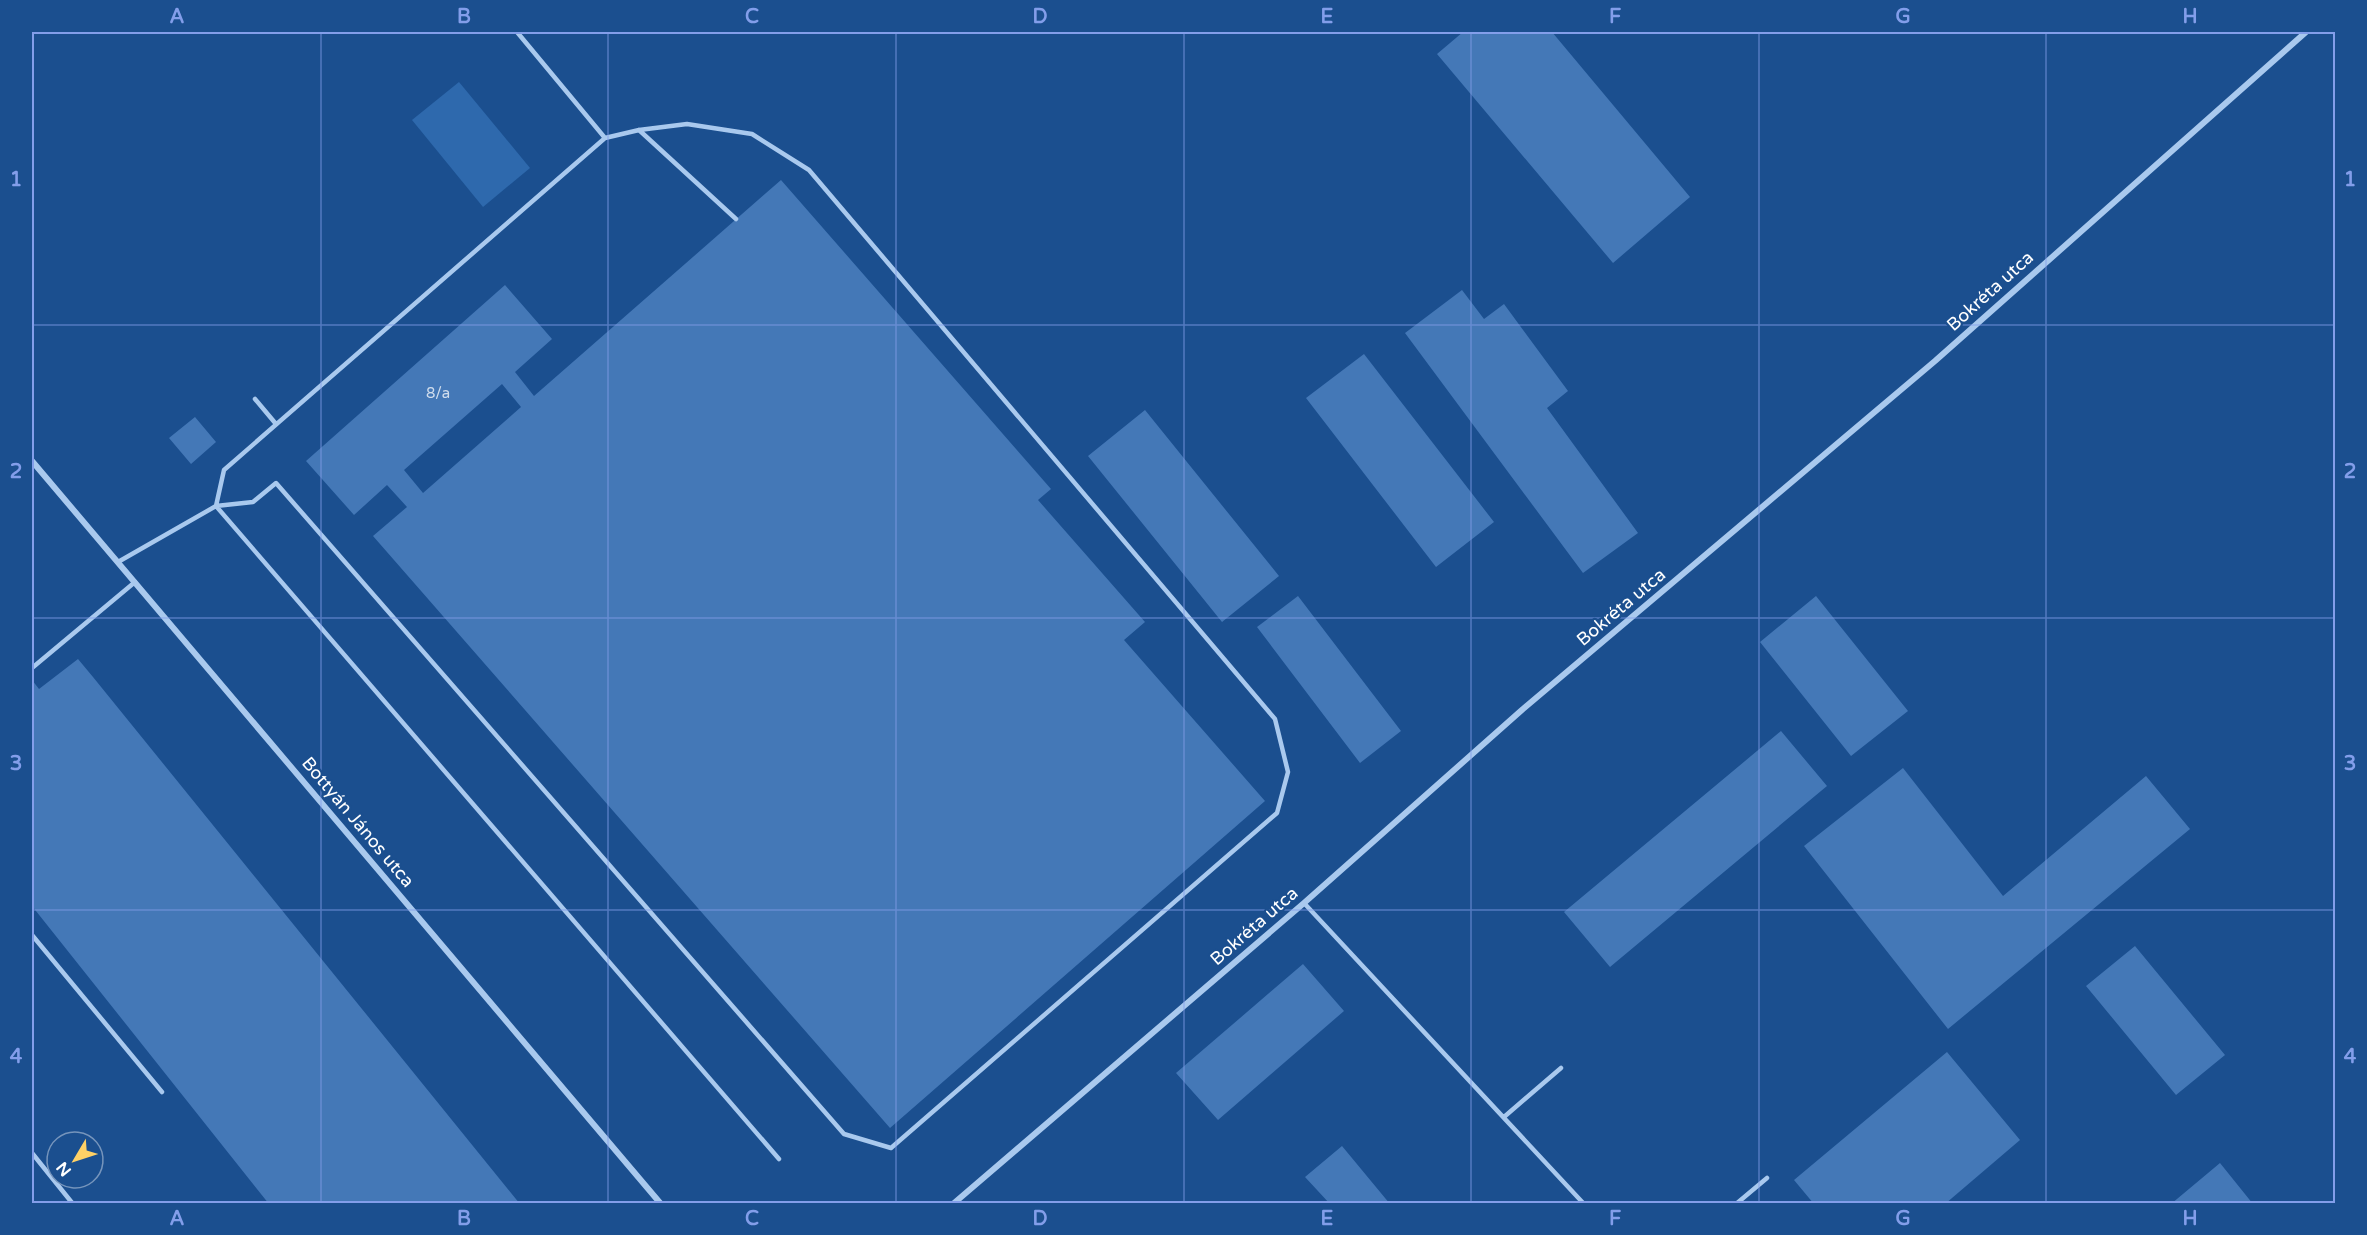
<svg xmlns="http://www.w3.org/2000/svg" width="2367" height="1235" viewBox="0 0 2367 1235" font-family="'Varela Round',sans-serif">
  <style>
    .green { fill: #2e69ad }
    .building { fill: #4478b7; fill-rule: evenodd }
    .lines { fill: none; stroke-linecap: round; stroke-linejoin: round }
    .lane { stroke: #a9c9ee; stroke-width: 4.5 }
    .street { stroke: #a9c9ee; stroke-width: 6 }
    .grid { fill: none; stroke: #839eea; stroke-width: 1.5; stroke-opacity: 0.55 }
    .labels { text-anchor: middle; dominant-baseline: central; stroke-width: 4.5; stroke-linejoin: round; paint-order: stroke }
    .number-label { font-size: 15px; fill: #d0dded }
    .street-label { font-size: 18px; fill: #fff; stroke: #1b4f8f }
    .neatline { fill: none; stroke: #839eea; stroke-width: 2 }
    .grid-label { font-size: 20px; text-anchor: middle; font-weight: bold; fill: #839eea }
  </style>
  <rect width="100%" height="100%" fill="#1b4f8f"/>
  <path class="green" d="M 459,82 L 530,168 L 483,207 L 412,120 Z"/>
  <path class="building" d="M 1463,32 L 1552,32 L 1690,197 L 1613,263 L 1437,54 Z
    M 781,180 L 1051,489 L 1038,500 L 1145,622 L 1124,640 L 1265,801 L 890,1128 L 373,536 L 407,507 L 387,485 L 354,515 L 306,461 L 505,285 L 552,339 L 515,372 L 534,396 ZM 502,384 L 521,407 L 423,493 L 404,470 Z
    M 1462,290 L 1484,319 L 1504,304 L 1568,391 L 1547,408 L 1638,533 L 1583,573 L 1405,333 Z
    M 1364,354 L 1494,522 L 1436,567 L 1306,398 Z
    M 1145,410 L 1279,576 L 1222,622 L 1088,456 Z
    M 195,417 L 216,442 L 191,464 L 169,438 Z
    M 1298,596 L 1401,731 L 1360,763 L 1257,627 Z
    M 1816,596 L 1908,711 L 1851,756 L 1760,642 Z
    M 78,659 L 93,677 L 520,1204 L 269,1204 L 32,906 L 32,680 L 39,689 Z
    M 1781,731 L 1827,786 L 1610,967 L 1564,912 Z
    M 1903,768 L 2003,896 L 2146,776 L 2190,829 L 1948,1029 L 1804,846 Z
    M 2135,946 L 2225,1055 L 2176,1095 L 2086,986 Z
    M 1303,964 L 1344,1011 L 1218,1120 L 1176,1073 Z
    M 1947,1052 L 2020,1140 L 1945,1204 L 1814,1204 L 1794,1180 Z
    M 1342,1146 L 1390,1204 L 1330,1204 L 1305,1177 Z
    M 2220,1163 L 2253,1204 L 2171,1204 Z"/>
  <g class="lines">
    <path class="lane" d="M 517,32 L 605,138
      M 639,130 L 736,219
      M 255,399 L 276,424
      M 216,506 L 779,1159
      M 118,562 L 216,506 L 224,470 L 605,138 L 639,130 L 687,124 L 752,134 L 809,170 L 1275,719 L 1288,772 L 1277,813 L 891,1148 L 844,1134 L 276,483 L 253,502 L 216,506
      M 32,668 L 135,582
      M 1304,903 L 1584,1204
      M 32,935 L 162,1092
      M 1504,1117 L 1561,1068
      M 32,1153 L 73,1204
      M 1736,1204 L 1767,1178"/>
    <path class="street" d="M 32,461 L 661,1204
      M 953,1204 L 1304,903 L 1523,709 L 1935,361 L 2306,32"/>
  </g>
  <path class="grid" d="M 321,32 L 321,1204M 608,32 L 608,1204M 896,32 L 896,1204M 1184,32 L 1184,1204M 1471,32 L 1471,1204M 1759,32 L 1759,1204M 2046,32 L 2046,1204M 32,325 L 2336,325M 32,618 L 2336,618M 32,910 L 2336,910"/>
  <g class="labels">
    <g class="number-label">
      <text x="438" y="393">8/a</text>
    </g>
    <g class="street-label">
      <text transform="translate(1990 291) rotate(-42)">Bokréta utca</text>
      <text transform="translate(1621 607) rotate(-40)">Bokréta utca</text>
      <text transform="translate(358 822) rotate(50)">Bottyán János utca</text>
      <text transform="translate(1254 926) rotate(-41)">Bokréta utca</text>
    </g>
  </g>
  <rect width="2367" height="1235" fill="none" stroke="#1b4f8f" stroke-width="66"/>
  <g transform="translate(75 1160) rotate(231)"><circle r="28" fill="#1b4f8f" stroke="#7695bc" stroke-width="1.5"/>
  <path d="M0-4.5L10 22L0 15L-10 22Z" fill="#ffd166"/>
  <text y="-9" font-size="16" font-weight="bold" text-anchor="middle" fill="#ffffff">N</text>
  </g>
  <rect x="33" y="33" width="2301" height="1169" class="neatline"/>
  <g class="grid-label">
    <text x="177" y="23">A</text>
    <text x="464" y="23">B</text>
    <text x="752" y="23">C</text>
    <text x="1040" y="23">D</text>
    <text x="1327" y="23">E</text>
    <text x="1615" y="23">F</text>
    <text x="1903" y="23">G</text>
    <text x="2190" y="23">H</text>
    <text x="16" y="186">1</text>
    <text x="2350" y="186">1</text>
    <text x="16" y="478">2</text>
    <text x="2350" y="478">2</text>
    <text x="16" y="770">3</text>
    <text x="2350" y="770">3</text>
    <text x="16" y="1063">4</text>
    <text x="2350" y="1063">4</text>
    <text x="177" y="1225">A</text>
    <text x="464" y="1225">B</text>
    <text x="752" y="1225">C</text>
    <text x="1040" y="1225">D</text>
    <text x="1327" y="1225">E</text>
    <text x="1615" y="1225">F</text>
    <text x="1903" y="1225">G</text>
    <text x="2190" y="1225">H</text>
  </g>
</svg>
